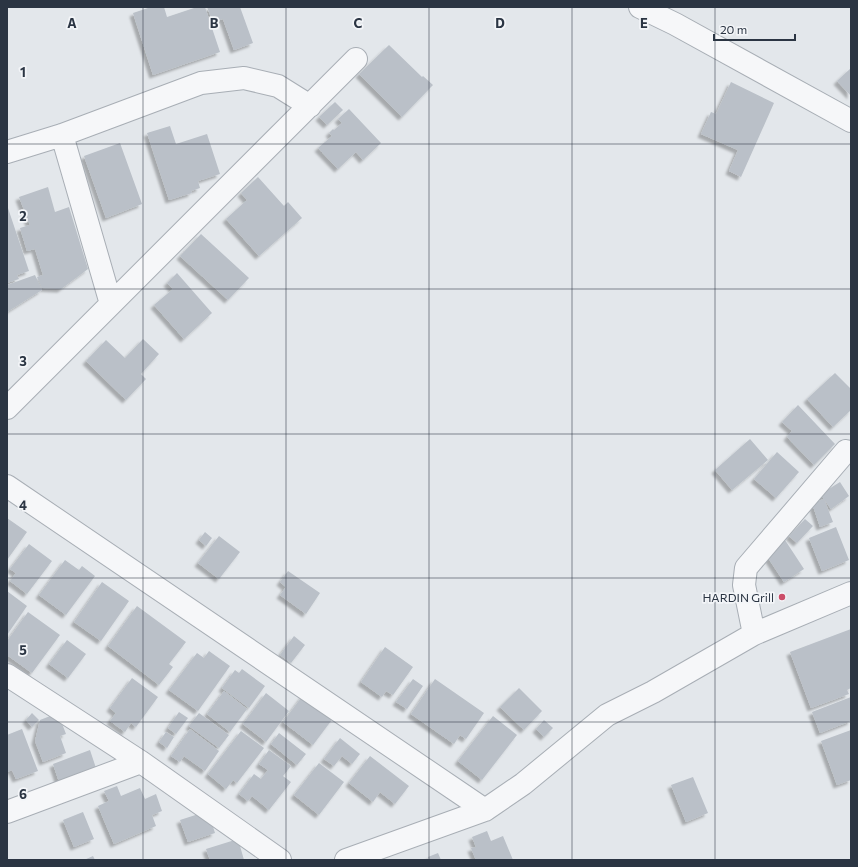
<svg xmlns="http://www.w3.org/2000/svg" width="858" height="867" viewBox="0 0 858 867" font-family="Commissioner,sans-serif">
  <style>
    .building { fill: #bac0c8; filter: url(#shadow) }
    .lines { fill: none; stroke-linecap: round; stroke-linejoin: round }
    .minor-casing { stroke: #a8aeb5; stroke-width: 24 }
    .minor { stroke: #f6f7f9; stroke-width: 22 }
    .grid { fill: none; stroke: #2b3543; stroke-width: 1; stroke-opacity: 0.55 }
    .poi-dot { fill: #cb4d68; stroke: #f3f5f8; stroke-width: 1.5 }
    .labels { text-anchor: middle; dominant-baseline: central; stroke-width: 3.5; stroke-linejoin: round; paint-order: stroke }
    .poi-label { font-size: 12px; fill: #2b3543; stroke: #f3f5f8; text-anchor: end }
    .grid-label { font-size: 13px; text-anchor: middle; font-weight: bold; fill: #2b3543; stroke: #f3f5f8; stroke-width: 3.5; stroke-linejoin: round; paint-order: stroke }
  </style>
  <defs>
    <filter id="shadow"><feDropShadow dx="-3.5" dy="3.5" stdDeviation="1" flood-color="#0004"/></filter>
  </defs>
  <rect width="100%" height="100%" fill="#e3e7eb"/>
  <path class="building" d="M 151,7 L 164,7 L 167,17 L 197,7 L 205,7 L 220,52 L 153,75 L 133,13 Z
    M 207,7 L 240,7 L 253,43 L 234,50 L 223,19 L 213,22 Z
    M 389,45 L 422,77 L 423,76 L 433,85 L 402,117 L 359,74 Z
    M 851,68 L 851,96 L 837,81 Z
    M 731,82 L 774,103 L 741,177 L 729,171 L 738,150 L 701,134 L 711,112 L 716,114 Z
    M 335,102 L 343,110 L 327,125 L 319,117 Z
    M 349,109 L 381,143 L 363,160 L 356,152 L 338,169 L 318,148 L 332,136 L 329,133 L 333,129 L 334,130 L 342,123 L 338,119 Z
    M 170,126 L 176,144 L 207,134 L 220,174 L 198,181 L 200,188 L 191,191 L 192,193 L 169,200 L 147,133 Z
    M 120,143 L 142,204 L 106,218 L 84,156 Z
    M 258,177 L 284,206 L 288,202 L 302,218 L 259,256 L 226,219 L 247,200 L 241,193 Z
    M 48,187 L 55,212 L 69,207 L 88,269 L 61,289 L 42,288 L 37,277 L 43,275 L 35,249 L 27,251 L 20,228 L 30,225 L 19,197 Z
    M 7,205 L 29,271 L 17,275 L 19,279 L 7,283 Z
    M 201,234 L 249,278 L 228,300 L 180,256 Z
    M 177,273 L 212,313 L 184,339 L 154,305 L 173,289 L 167,283 Z
    M 35,275 L 42,290 L 7,312 L 7,285 Z
    M 143,339 L 159,354 L 141,374 L 146,379 L 126,400 L 86,361 L 106,340 L 125,358 Z
    M 835,373 L 851,389 L 851,410 L 833,427 L 807,399 Z
    M 798,405 L 835,444 L 814,465 L 787,437 L 792,431 L 782,422 Z
    M 750,439 L 768,460 L 732,490 L 715,470 Z
    M 777,452 L 799,472 L 776,498 L 754,479 Z
    M 840,482 L 849,496 L 831,509 L 824,499 L 833,522 L 820,527 L 812,503 L 824,499 L 821,494 Z
    M 7,518 L 27,532 L 7,560 Z
    M 805,519 L 813,526 L 797,543 L 789,536 Z
    M 836,527 L 849,560 L 822,571 L 809,538 Z
    M 205,532 L 212,538 L 206,546 L 199,540 Z
    M 219,536 L 240,552 L 219,579 L 198,563 Z
    M 783,537 L 804,569 L 784,582 L 763,550 Z
    M 29,544 L 52,561 L 27,594 L 10,581 L 16,573 L 10,569 Z
    M 65,560 L 79,570 L 82,566 L 95,576 L 66,615 L 39,595 Z
    M 288,571 L 320,593 L 306,614 L 280,595 L 286,587 L 280,582 Z
    M 102,582 L 129,601 L 101,641 L 74,622 Z
    M 7,591 L 27,606 L 7,635 Z
    M 137,606 L 186,642 L 169,664 L 173,667 L 159,685 L 108,646 Z
    M 28,612 L 60,635 L 32,673 L 7,655 L 7,641 Z
    M 851,629 L 851,688 L 847,690 L 849,694 L 811,708 L 790,652 Z
    M 294,636 L 305,645 L 291,663 L 280,655 Z
    M 67,640 L 86,654 L 68,678 L 49,664 Z
    M 385,647 L 413,667 L 393,695 L 386,691 L 382,697 L 361,682 Z
    M 209,651 L 230,666 L 198,711 L 169,690 L 197,653 L 204,658 Z
    M 242,669 L 265,686 L 249,708 L 222,688 L 235,670 L 239,673 Z
    M 132,678 L 158,697 L 136,727 L 131,723 L 125,732 L 110,721 L 116,713 L 110,708 Z
    M 413,679 L 423,686 L 407,709 L 396,702 Z
    M 435,679 L 484,713 L 466,739 L 460,735 L 454,744 L 411,714 Z
    M 519,688 L 542,711 L 524,730 L 500,707 Z
    M 224,691 L 247,709 L 230,732 L 207,714 Z
    M 266,693 L 289,711 L 266,742 L 243,724 Z
    M 304,694 L 334,717 L 313,745 L 283,722 Z
    M 851,697 L 851,721 L 820,733 L 812,712 Z
    M 179,712 L 188,718 L 176,734 L 168,728 Z
    M 32,713 L 39,720 L 32,727 L 26,720 Z
    M 58,713 L 66,734 L 60,736 L 66,753 L 43,762 L 35,741 L 40,720 Z
    M 199,713 L 229,735 L 219,748 L 189,726 Z
    M 493,716 L 517,735 L 482,780 L 458,761 Z
    M 544,720 L 553,728 L 544,737 L 536,729 Z
    M 22,729 L 38,771 L 16,779 L 12,770 L 7,772 L 7,735 Z
    M 190,729 L 219,751 L 205,771 L 184,756 L 180,762 L 171,756 Z
    M 851,730 L 851,780 L 837,785 L 821,741 Z
    M 241,731 L 264,748 L 237,783 L 233,780 L 226,789 L 208,774 Z
    M 166,732 L 174,737 L 167,748 L 159,742 Z
    M 279,733 L 306,754 L 297,765 L 271,744 Z
    M 340,738 L 360,754 L 352,764 L 342,756 L 334,766 L 324,759 Z
    M 90,750 L 96,768 L 59,782 L 53,764 Z
    M 269,750 L 291,766 L 283,776 L 291,782 L 269,810 L 252,796 L 248,801 L 239,794 L 254,774 L 261,779 L 268,770 L 259,764 Z
    M 370,756 L 409,786 L 395,804 L 380,792 L 373,802 L 349,783 Z
    M 319,763 L 344,782 L 319,815 L 294,795 Z
    M 693,777 L 708,813 L 686,822 L 671,785 Z
    M 117,786 L 121,796 L 140,788 L 145,799 L 156,794 L 162,811 L 152,815 L 156,826 L 114,844 L 98,806 L 109,801 L 104,791 Z
    M 208,811 L 215,833 L 188,842 L 180,820 Z
    M 83,812 L 94,839 L 74,847 L 63,820 Z
    M 487,831 L 491,841 L 503,836 L 513,860 L 476,860 L 471,848 L 476,847 L 472,837 Z
    M 238,839 L 244,860 L 210,860 L 206,849 Z
    M 438,853 L 441,860 L 429,860 L 428,857 Z
    M 93,856 L 95,860 L 84,860 Z"/>
  <g class="lines">
    <g class="minor-casing">
      <path id="minor" d="M 640,7 L 675,24 L 851,121
        M 62,135 L 111,304
        M 7,152 L 62,135 L 201,83 L 244,78 L 278,86 L 310,106
        M 7,408 L 356,59
        M 7,486 L 485,810
        M 754,634 L 744,585 L 746,568 L 846,451
        M 7,675 L 141,762 L 280,860
        M 7,812 L 141,762
        M 346,860 L 485,810 L 523,784 L 607,715 L 653,692 L 754,634 L 851,593"/>
    </g>
    <use href="#minor" class="minor"/>
  </g>
  <path class="grid" d="M 143,7 L 143,860M 286,7 L 286,860M 429,7 L 429,860M 572,7 L 572,860M 715,7 L 715,860M 7,144 L 851,144M 7,289 L 851,289M 7,434 L 851,434M 7,578 L 851,578M 7,722 L 851,722"/>
  <circle class="poi-dot" cx="782" cy="597" r="4"/>
  <g class="labels">
    <g class="poi-label">
      <text x="774" y="597">HARDIN Grill</text>
    </g>
  </g>
  <g class="grid-label">
    <text x="72" y="28">A</text>
    <text x="214" y="28">B</text>
    <text x="358" y="28">C</text>
    <text x="500" y="28">D</text>
    <text x="644" y="28">E</text>
    <text x="23" y="77">1</text>
    <text x="23" y="221">2</text>
    <text x="23" y="366">3</text>
    <text x="23" y="510">4</text>
    <text x="23" y="655">5</text>
    <text x="23" y="799">6</text>
  </g>
  <rect width="858" height="867" fill="none" stroke="#2b3543" stroke-width="16"/>
  <path d="M714 34v6h81v-6" fill="none" stroke="#2b3543" stroke-width="2"/>
  <text x="720" y="34" font-size="12" fill="#2b3543" stroke="#f3f5f8" stroke-width="3" paint-order="stroke">20 m</text>
</svg>
